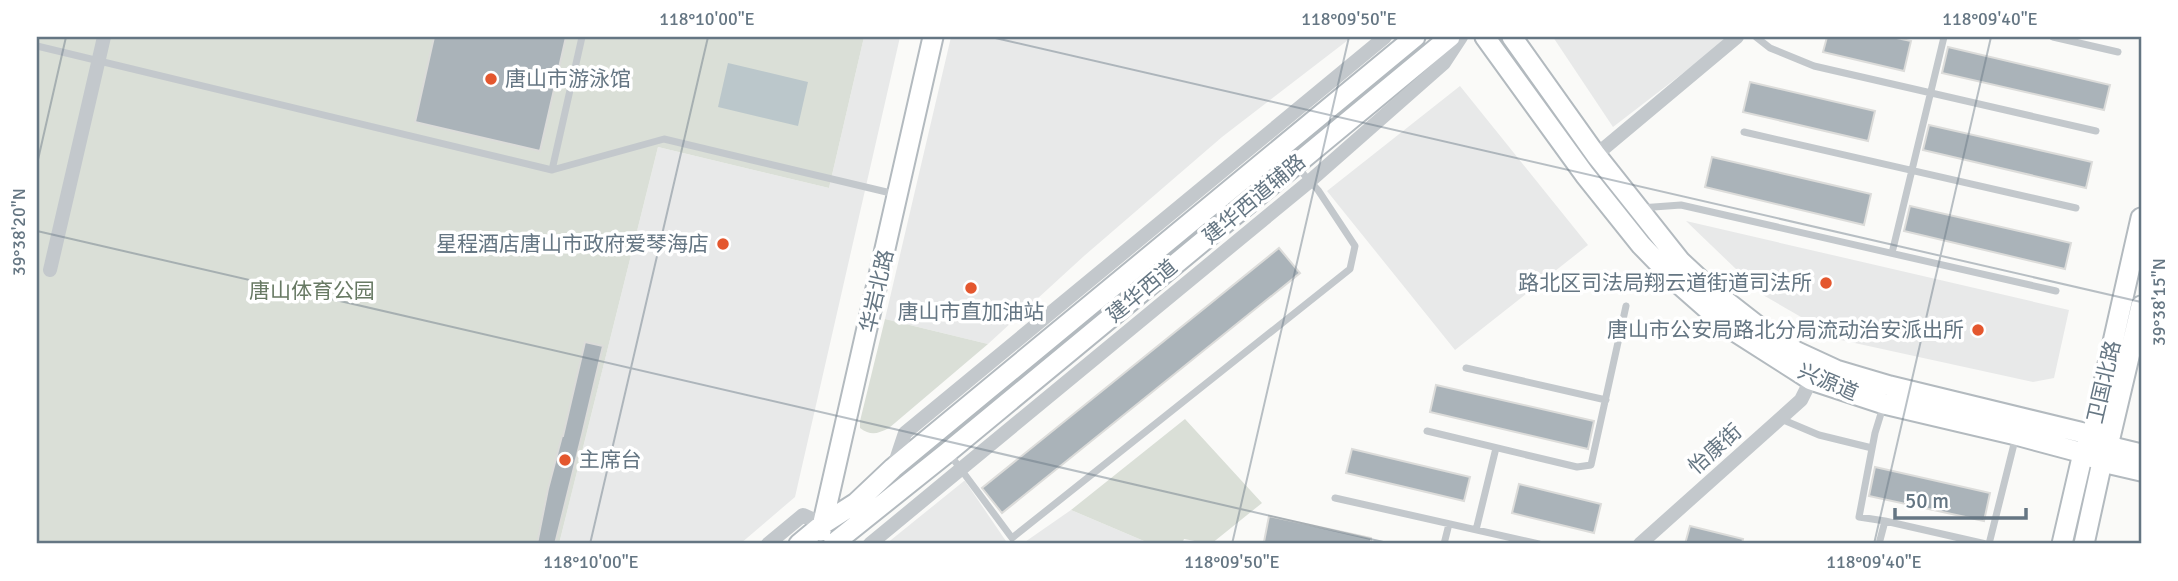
<svg xmlns="http://www.w3.org/2000/svg" width="2178" height="581" viewBox="0 0 2178 581" font-family="Signika,'Noto Sans SC',sans-serif">
  <style>
    .built { fill: #e8e9e9 }
    .green { fill: #dadfd7 }
    .water { fill: #bbc7cb }
    .building { fill: #aab3b9; stroke: #dcdcda; stroke-width: 2 }
    .lines { fill: none; stroke-linecap: round; stroke-linejoin: round }
    .secondary-casing { stroke: #b3babf; stroke-width: 23 }
    .lane { stroke: #c3c8cc; stroke-width: 7 }
    .street { stroke: #c3c8cc; stroke-width: 14 }
    .secondary { stroke: #fff; stroke-width: 19 }
    .ticks { fill: none; stroke: #657683; stroke-width: 2; stroke-opacity: 0.45 }
    .poi-dot { fill: #e4572e; stroke: #fff; stroke-width: 2.5 }
    .labels { text-anchor: middle; dominant-baseline: central; stroke-width: 7; stroke-linejoin: round; paint-order: stroke }
    .poi-label { font-size: 21px; fill: #657683; stroke: #fff; text-anchor: end }
    .street-label { font-size: 21px; fill: #657683; stroke: #fff }
    .park-label { font-size: 21px; fill: #687a64; stroke: #fff }
    .neatline { fill: none; stroke: #657683; stroke-width: 2.5 }
    .ticks-label { font-size: 18px; text-anchor: middle; fill: #657683 }
  </style>
  <rect width="100%" height="100%" fill="#fafaf8"/>
  <path class="built" d="M 864,37 L 900,37 L 795,497 L 740,544 L 559,544 L 658,147 L 829,188 Z
    M 951,37 L 1352,37 L 1222,137 L 1084,256 L 988,344 L 885,319 Z
    M 1553,37 L 1730,37 L 1613,127 Z
    M 1460,86 L 1588,245 L 1455,350 L 1327,191 Z
    M 1686,221 L 2069,310 L 2054,378 L 2033,382 L 1841,340 L 1763,295 Z
    M 965,481 L 1008,544 L 886,544 L 964,481 Z
    M 1071,510 L 1151,544 L 1022,544 Z"/>
  <path class="green" d="M 37,37 L 864,37 L 829,188 L 658,147 L 559,544 L 37,544 Z
    M 885,319 L 988,344 L 889,428 C 877,434 871,436 860,428 L 860,421 Z
    M 1185,419 L 1262,503 L 1211,544 L 1184,539 L 1182,544 L 1151,544 L 1071,510 Z"/>
  <path class="water" d="M 728,63 L 808,82 L 798,126 L 718,107 Z"/>
  <path class="building" d="M 434,37 L 566,37 L 540,151 L 415,122 Z
    M 1827,37 L 1892,37 L 1911,41 L 1904,71 L 1823,52 Z
    M 1948,47 L 2110,85 L 2104,110 L 1942,73 Z
    M 1750,82 L 1875,111 L 1868,141 L 1743,112 Z
    M 1929,125 L 2092,162 L 2086,188 L 1923,150 Z
    M 1712,157 L 1871,194 L 1864,225 L 1705,187 Z
    M 1910,206 L 2071,243 L 2065,269 L 1904,231 Z
    M 1279,248 L 1300,273 L 1002,513 L 982,488 Z
    M 585,342 L 603,346 L 582,435 L 555,544 L 537,544 L 548,489 L 562,436 L 563,436 Z
    M 1436,385 L 1594,421 L 1588,449 L 1430,412 Z
    M 1352,449 L 1470,477 L 1464,501 L 1346,473 Z
    M 1875,467 L 1990,493 L 1984,521 L 1869,496 Z
    M 1519,484 L 1601,504 L 1594,533 L 1512,513 Z
    M 1269,516 L 1371,538 L 1371,544 L 1276,544 L 1264,542 Z
    M 1690,526 L 1743,539 L 1742,544 L 1685,544 Z"/>
  <g class="lines">
    <g class="secondary-casing">
      <path id="secondary" d="M 1485,37 L 1585,175 L 1641,245 L 1678,283 L 1728,327 L 1811,380 L 1884,404 L 2016,435 L 2083,453 L 2102,462 L 2141,471
        M 1512,37 L 1596,155 L 1680,261 L 1709,288 L 1768,334 L 1797,352 L 1836,370 L 1890,386 L 2092,435 L 2108,446 L 2141,454
        M 821,531 L 933,37
        M 799,544 L 823,524 L 856,503 L 893,468 L 1415,37
        M 833,544 L 948,452 L 1450,37
        M 2062,544 L 2083,453 L 2092,435 L 2141,218
        M 2084,544 L 2102,462 L 2108,446 L 2141,306"/>
    </g>
    <path class="lane" d="M 1756,37 L 1770,48 L 1814,66 L 2096,131
      M 2053,37 L 2118,52
      M 37,46 L 552,170 L 582,37
      M 1744,132 L 2076,208
      M 552,170 L 664,139 L 895,194
      M 1640,208 L 1681,205 L 2056,291
      M 1892,253 L 1944,37
      M 1466,368 L 1606,400
      M 1883,407 L 1875,433 L 1859,517 L 1885,521
      M 1781,419 L 1819,435 L 1872,448
      M 1427,431 L 1577,467 L 1591,465 L 1626,306
      M 948,452 L 1012,538 L 1350,269 L 1355,246 L 1318,190 L 1297,167
      M 1335,498 L 1539,544
      M 1476,530 L 1496,448
      M 1444,544 L 1449,524
      M 1879,544 L 1885,521 L 1986,544
      M 1989,544 L 2016,436"/>
    <path class="street" d="M 1596,155 L 1737,37
      M 50,270 L 104,37
      M 894,466 L 905,433 L 1385,37
      M 768,544 L 803,515 L 823,524
      M 870,544 L 1310,181 L 1444,63 L 1461,37
      M 1640,544 L 1801,400 L 1811,380"/>
    <use href="#secondary" class="secondary"/>
  </g>
  <path class="ticks" d="M 991,37 L 2141,302M 37,164 L 66,37M 37,231 L 1392,544M 590,544 L 708,37M 1232,544 L 1349,37M 1874,544 L 1991,37"/>
  <g class="poi-dot">
    <circle cx="491" cy="79" r="7"/>
    <circle cx="723" cy="244" r="7"/>
    <circle cx="1826" cy="283" r="7"/>
    <circle cx="971" cy="288" r="7"/>
    <circle cx="1978" cy="330" r="7"/>
    <circle cx="565" cy="460" r="7"/>
  </g>
  <g class="labels">
    <g class="poi-label">
      <text x="505" y="79" text-anchor="start">唐山市游泳馆</text>
      <text x="709" y="244">星程酒店唐山市政府爱琴海店</text>
      <text x="1812" y="283">路北区司法局翔云道街道司法所</text>
      <text x="971" y="312" text-anchor="middle">唐山市直加油站</text>
      <text x="1964" y="330">唐山市公安局路北分局流动治安派出所</text>
      <text x="579" y="460" text-anchor="start">主席台</text>
    </g>
    <g class="street-label">
      <text transform="translate(1254 199) rotate(-40)">建华西道辅路</text>
      <text transform="translate(877 291) rotate(-77)">华岩北路</text>
      <text transform="translate(1142 291) rotate(-40)">建华西道</text>
      <text transform="translate(1828 382) rotate(23)">兴源道</text>
      <text transform="translate(2104 382) rotate(-77)">卫国北路</text>
      <text transform="translate(1715 449) rotate(-42)">怡康街</text>
    </g>
    <g class="park-label">
      <text x="312" y="291">唐山体育公园</text>
    </g>
  </g>
  <rect width="2178" height="581" fill="none" stroke="#ffffff" stroke-width="77"/>
  <path d="M1895 508v10h131v-10" fill="none" stroke="#657683" stroke-width="3.5"/>
  <text x="1905" y="508" font-size="21" fill="#657683" stroke="#ffffff" stroke-width="5" paint-order="stroke">50 m</text>
  <rect x="38" y="38" width="2102" height="504" class="neatline"/>
  <g class="ticks-label">
    <text x="707" y="25">118°10'00"E</text>
    <text x="1349" y="25">118°09'50"E</text>
    <text x="1990" y="25">118°09'40"E</text>
    <text transform="translate(19 232) rotate(-90)" y="6">39°38'20"N</text>
    <text transform="translate(2159 302) rotate(-90)" y="6">39°38'15"N</text>
    <text x="591" y="568">118°10'00"E</text>
    <text x="1232" y="568">118°09'50"E</text>
    <text x="1874" y="568">118°09'40"E</text>
  </g>
</svg>
